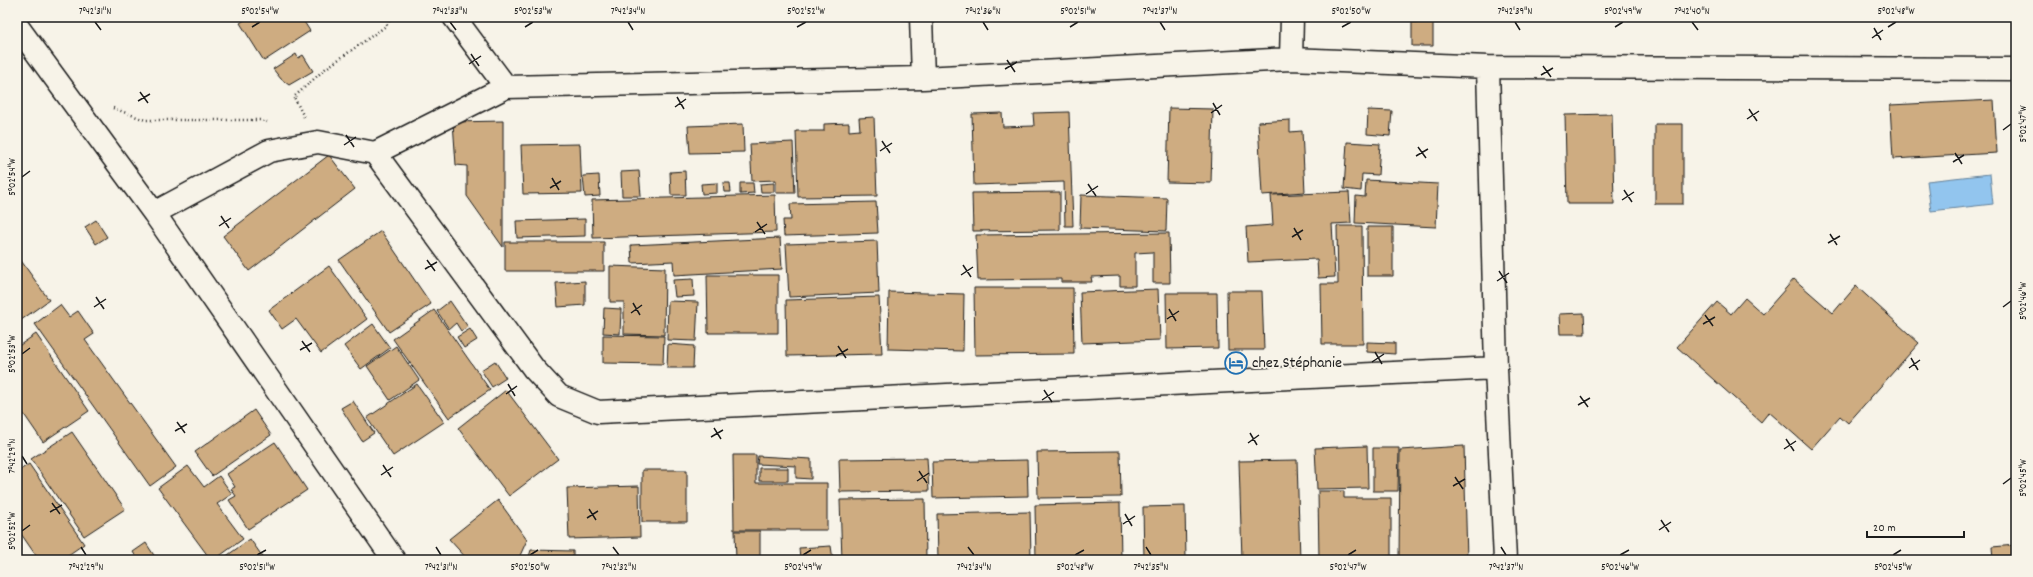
<svg xmlns="http://www.w3.org/2000/svg" width="2033" height="577" viewBox="0 0 2033 577" font-family="Dekko,sans-serif">
  <style>
    .water { fill: #92c5ee; stroke: #63819a }
    .building { fill: #ceac81; stroke: #1c1c1c }
    .lines { fill: none; stroke-linecap: round; stroke-linejoin: round }
    .street-casing { stroke: #1c1c1c; stroke-width: 25 }
    .path { stroke: #1c1c1c; stroke-width: 2.5; stroke-dasharray: 1 3; stroke-linecap: butt }
    .street { stroke: #f7f3e8; stroke-width: 22 }
    .ticks { fill: none; stroke: #1c1c1c; stroke-width: 1.5 }
    .labels { text-anchor: middle; dominant-baseline: central; stroke-width: 4; stroke-linejoin: round; paint-order: stroke }
    .poi-label { font-size: 16px; fill: #1c1c1c; stroke: #f7f3e8; text-anchor: start }
    .neatline { fill: none; stroke: #1c1c1c; stroke-width: 1.5 }
    .ticks-label { font-size: 10px; text-anchor: middle; fill: #1c1c1c }
  </style>
  <rect width="100%" height="100%" fill="#f7f3e8"/>
  <filter id="ink" filterUnits="userSpaceOnUse"><feTurbulence type="fractalNoise" baseFrequency=".025" numOctaves="2"/><feDisplacementMap in="SourceGraphic" scale="8" xChannelSelector="R" yChannelSelector="G"/><feConvolveMatrix kernelMatrix="1 2 1 2 8 2 1 2 1" color-interpolation-filters="sRGB"/></filter>
  <g filter="url(#ink)">
    <path class="water" d="M 1990,174 L 1993,204 L 1931,211 L 1927,181 Z"/>
    <path class="building" d="M 249,17 L 301,17 L 310,31 L 264,61 L 240,23 Z
      M 1552,17 L 1574,17 L 1574,19 L 1552,20 Z
      M 1412,22 L 1433,22 L 1433,46 L 1412,46 Z
      M 296,54 L 298,58 L 303,55 L 313,71 L 289,85 L 281,79 L 273,69 Z
      M 1994,100 L 1997,153 L 1893,159 L 1890,105 Z
      M 1169,108 L 1213,109 L 1211,183 L 1167,182 Z
      M 1368,110 L 1392,111 L 1390,136 L 1367,134 Z
      M 1069,112 L 1073,226 L 1065,226 L 1064,182 L 974,185 L 972,114 L 1002,113 L 1003,127 L 1034,126 L 1033,113 Z
      M 1612,114 L 1614,204 L 1567,204 L 1565,115 Z
      M 874,117 L 877,196 L 798,197 L 796,131 L 824,131 L 824,124 L 849,123 L 849,131 L 860,130 L 859,118 Z
      M 1290,120 L 1290,132 L 1302,131 L 1305,192 L 1262,195 L 1258,122 Z
      M 503,121 L 503,247 L 467,196 L 467,166 L 456,165 L 453,122 Z
      M 743,124 L 744,152 L 690,153 L 688,126 Z
      M 1655,124 L 1683,124 L 1683,204 L 1655,204 Z
      M 793,142 L 795,193 L 776,193 L 776,180 L 752,181 L 750,144 Z
      M 1347,142 L 1380,144 L 1378,175 L 1362,174 L 1361,191 L 1344,189 Z
      M 580,144 L 582,193 L 523,194 L 521,145 Z
      M 329,155 L 355,189 L 249,271 L 223,236 Z
      M 639,171 L 641,196 L 622,196 L 621,172 Z
      M 685,171 L 686,195 L 671,195 L 670,172 Z
      M 599,175 L 600,196 L 585,197 L 583,176 Z
      M 1366,180 L 1438,184 L 1436,227 L 1355,223 L 1356,196 L 1365,197 Z
      M 717,183 L 717,193 L 702,194 L 701,184 Z
      M 723,183 L 730,183 L 731,192 L 724,192 Z
      M 740,183 L 753,183 L 754,193 L 740,194 Z
      M 774,183 L 774,192 L 761,192 L 760,184 Z
      M 1060,192 L 1060,230 L 973,231 L 972,193 Z
      M 1349,192 L 1351,223 L 1332,224 L 1335,277 L 1318,278 L 1317,259 L 1248,262 L 1246,227 L 1273,225 L 1271,195 Z
      M 775,195 L 776,232 L 593,238 L 592,200 Z
      M 1081,195 L 1167,198 L 1166,231 L 1080,228 Z
      M 876,202 L 878,233 L 784,236 L 783,220 L 791,220 L 790,204 Z
      M 585,219 L 585,236 L 517,238 L 516,221 Z
      M 96,220 L 107,237 L 96,244 L 85,227 Z
      M 1337,226 L 1362,226 L 1363,344 L 1322,344 L 1321,284 L 1338,284 Z
      M 1367,227 L 1393,227 L 1393,276 L 1367,276 Z
      M 381,231 L 431,304 L 389,332 L 339,260 Z
      M 1169,233 L 1170,283 L 1153,283 L 1153,252 L 1135,253 L 1135,286 L 1120,286 L 1120,276 L 1091,277 L 1092,282 L 1061,282 L 1061,279 L 978,280 L 976,235 Z
      M 780,238 L 782,269 L 674,275 L 673,261 L 632,263 L 631,245 Z
      M 877,241 L 879,293 L 789,297 L 786,244 Z
      M 505,242 L 604,242 L 604,271 L 505,271 Z
      M 17,255 L 49,300 L 17,323 Z
      M 329,266 L 367,319 L 321,353 L 296,319 L 282,329 L 269,310 Z
      M 610,266 L 665,268 L 664,335 L 624,334 L 624,302 L 610,302 Z
      M 707,275 L 778,275 L 778,333 L 708,333 Z
      M 693,279 L 694,296 L 675,297 L 673,280 Z
      M 1794,279 L 1833,313 L 1856,286 L 1919,343 L 1848,423 L 1840,416 L 1811,449 L 1769,412 L 1761,422 L 1677,347 L 1717,302 L 1731,314 L 1745,298 L 1763,314 Z
      M 585,281 L 585,305 L 558,307 L 556,283 Z
      M 974,288 L 1073,288 L 1074,354 L 975,355 Z
      M 1158,289 L 1160,340 L 1082,343 L 1080,292 Z
      M 1227,291 L 1262,291 L 1264,350 L 1228,350 Z
      M 889,292 L 964,294 L 963,351 L 888,349 Z
      M 1166,293 L 1217,293 L 1218,348 L 1167,349 Z
      M 879,297 L 882,354 L 787,356 L 786,300 Z
      M 450,301 L 468,327 L 461,331 L 456,323 L 449,329 L 437,311 Z
      M 668,301 L 698,302 L 696,341 L 667,340 Z
      M 60,305 L 69,317 L 78,311 L 94,334 L 85,340 L 176,467 L 150,486 L 35,324 Z
      M 604,308 L 621,309 L 620,334 L 603,333 Z
      M 434,310 L 490,390 L 449,418 L 393,339 Z
      M 1584,313 L 1585,334 L 1560,334 L 1559,314 Z
      M 373,324 L 390,348 L 361,369 L 344,346 Z
      M 470,329 L 477,340 L 464,348 L 457,337 Z
      M 36,334 L 89,411 L 43,442 L 17,404 L 17,347 Z
      M 603,335 L 664,336 L 663,364 L 603,363 Z
      M 1367,342 L 1395,343 L 1395,354 L 1367,352 Z
      M 668,344 L 694,346 L 693,368 L 667,368 Z
      M 396,346 L 419,380 L 390,400 L 367,366 Z
      M 495,361 L 506,378 L 492,387 L 481,370 Z
      M 417,384 L 444,422 L 393,456 L 367,418 Z
      M 506,390 L 558,459 L 509,496 L 458,428 Z
      M 353,401 L 374,433 L 362,441 L 341,408 Z
      M 254,410 L 271,435 L 212,476 L 195,452 Z
      M 72,432 L 125,509 L 84,536 L 31,459 Z
      M 275,442 L 307,490 L 248,529 L 229,500 L 236,496 L 231,489 L 235,487 L 227,474 Z
      M 1367,446 L 1368,488 L 1317,489 L 1315,448 Z
      M 1464,446 L 1467,560 L 1399,560 L 1400,450 Z
      M 1373,448 L 1399,448 L 1398,491 L 1373,491 Z
      M 1120,451 L 1121,497 L 1038,498 L 1037,452 Z
      M 733,455 L 756,455 L 756,483 L 827,483 L 827,530 L 734,530 Z
      M 758,456 L 811,459 L 811,479 L 796,478 L 796,466 L 757,464 Z
      M 927,458 L 929,491 L 840,492 L 839,459 Z
      M 1027,460 L 1028,496 L 933,498 L 932,462 Z
      M 1297,460 L 1300,560 L 1242,560 L 1239,461 Z
      M 29,464 L 84,544 L 61,560 L 39,560 L 17,528 L 17,472 Z
      M 188,466 L 204,487 L 219,476 L 232,494 L 217,504 L 243,539 L 214,560 L 211,560 L 158,488 Z
      M 759,468 L 788,468 L 788,481 L 759,481 Z
      M 642,470 L 687,470 L 687,522 L 642,522 Z
      M 639,486 L 640,537 L 569,539 L 567,488 Z
      M 1318,491 L 1344,491 L 1344,498 L 1391,498 L 1391,560 L 1319,560 Z
      M 925,499 L 926,560 L 842,560 L 840,500 Z
      M 498,500 L 527,540 L 518,560 L 468,560 L 449,539 Z
      M 1120,503 L 1121,560 L 1036,560 L 1035,505 Z
      M 1185,506 L 1186,560 L 1144,560 L 1143,507 Z
      M 1030,512 L 1031,560 L 938,560 L 937,514 Z
      M 735,531 L 760,531 L 760,560 L 736,560 Z
      M 250,539 L 265,560 L 221,560 Z
      M 146,543 L 157,560 L 138,560 L 133,552 Z
      M 2016,545 L 2016,560 L 1993,560 L 1992,547 Z
      M 831,546 L 833,560 L 800,560 L 799,548 Z
      M 531,550 L 573,551 L 573,560 L 528,560 Z"/>
    <g class="lines">
      <g class="street-casing">
        <path id="street" d="M 454,17 L 506,87
          M 921,17 L 923,78
          M 17,26 L 154,213 L 394,560
          M 1291,59 L 1292,17
          M 1488,67 L 1496,368 L 1505,560
          M 375,153 L 534,369 L 559,396 L 598,412 L 1496,368
          M 154,213 L 269,151 L 318,142 L 375,153 L 506,87 L 923,78 L 1291,59 L 1488,67 L 2016,69"/>
      </g>
      <path class="path" d="M 113,108 L 145,120 L 261,120 L 267,122
        M 304,117 L 294,97 L 325,69 L 386,26 L 392,17"/>
      <use href="#street" class="street"/>
    </g>
  </g>
  <path class="ticks" d="M 95,22 L 101,30M 450,22 L 456,30M 628,22 L 633,30M 983,22 L 988,30M 1160,22 L 1165,30M 1515,22 L 1520,30M 1692,22 L 1698,30M 252,27 L 260,22M 525,27 L 533,22M 797,27 L 806,22M 1070,27 L 1078,22M 1342,27 L 1351,22M 1615,27 L 1623,22M 1888,27 L 1896,22M 1874,28 L 1881,40M 1872,38 L 1883,30M 471,54 L 479,66M 1007,60 L 1015,72M 469,64 L 481,56M 1543,66 L 1551,77M 1005,69 L 1017,62M 1541,75 L 1553,68M 140,92 L 148,103M 677,97 L 684,109M 138,101 L 150,94M 1213,103 L 1220,115M 675,107 L 686,99M 1749,109 L 1757,121M 1211,113 L 1222,105M 1747,119 L 1759,111M 2003,130 L 2011,124M 346,135 L 354,147M 882,141 L 890,153M 344,145 L 356,137M 1418,147 L 1426,158M 880,151 L 892,143M 1955,153 L 1962,164M 1416,156 L 1428,149M 1953,162 L 1964,155M 22,177 L 30,171M 552,178 L 559,190M 1088,184 L 1096,196M 550,188 L 561,181M 1624,190 L 1632,202M 1086,194 L 1098,186M 1622,200 L 1634,192M 221,216 L 229,228M 757,222 L 765,234M 219,226 L 231,218M 1294,228 L 1301,240M 755,232 L 767,224M 1830,234 L 1837,245M 1292,237 L 1303,230M 1828,243 L 1840,236M 427,260 L 435,271M 963,265 L 971,277M 425,269 L 437,262M 1499,271 L 1507,283M 961,275 L 973,267M 1497,281 L 1509,273M 96,297 L 104,309M 633,303 L 640,315M 94,307 L 106,299M 2003,307 L 2011,301M 1169,309 L 1176,321M 631,313 L 642,305M 1705,315 L 1713,326M 1167,319 L 1179,311M 1703,324 L 1715,317M 302,341 L 310,352M 838,346 L 846,358M 300,350 L 312,343M 1375,352 L 1382,364M 22,354 L 30,348M 836,356 L 848,349M 1911,358 L 1918,370M 1372,362 L 1384,354M 1909,368 L 1920,360M 508,384 L 515,396M 1044,390 L 1052,402M 506,394 L 517,386M 1580,396 L 1588,407M 1042,400 L 1054,392M 1578,405 L 1590,398M 177,422 L 185,433M 714,428 L 721,439M 175,431 L 187,424M 1250,433 L 1257,445M 711,437 L 723,430M 1786,439 L 1794,451M 1248,443 L 1259,435M 1784,449 L 1796,441M 22,456 L 27,464M 383,465 L 391,477M 919,471 L 927,483M 381,475 L 393,467M 1455,477 L 1463,489M 917,481 L 929,473M 2003,484 L 2011,478M 1453,486 L 1465,479M 52,503 L 60,514M 589,509 L 596,520M 50,512 L 62,505M 1125,514 L 1132,526M 587,518 L 598,511M 1661,520 L 1669,532M 1123,524 L 1135,516M 1659,530 L 1671,522M 22,531 L 30,525M 81,547 L 86,555M 436,547 L 441,555M 613,547 L 619,555M 968,547 L 974,555M 1146,547 L 1151,555M 1501,547 L 1506,555M 257,555 L 266,550M 530,555 L 538,550M 803,555 L 811,550M 1075,555 L 1084,550M 1348,555 L 1356,550M 1620,555 L 1629,550M 1893,555 L 1901,550"/>
  <defs>
    <g id="hotel-ring" transform="scale(1.15)"><circle r="9.5" fill="#f7f3e8" stroke="#1f6fb2" stroke-width="1.5"/><path d="M-6-4.5h1.5V1H6V5H4.5V3h-9V5H-6ZM-4 0a1.8 1.8 0 1 1 3.6 0ZM.5 0V-2.5h3Q6-2.5 6 0Z" fill="#1f6fb2"/></g>
  </defs>
  <g fill-rule="evenodd">
    <use href="#hotel-ring" x="1236" y="363"/>
  </g>
  <g class="labels">
    <g class="poi-label">
      <text x="1252" y="363">chez Stéphanie</text>
    </g>
  </g>
  <rect width="2033" height="577" fill="none" stroke="#f7f3e8" stroke-width="44"/>
  <path d="M1867 531v6h97v-6" fill="none" stroke="#1c1c1c" stroke-width="2"/>
  <text x="1873" y="531" font-size="12" fill="#1c1c1c" stroke="#f7f3e8" stroke-width="3" paint-order="stroke">20 m</text>
  <rect x="22" y="22" width="1989" height="533" class="neatline"/>
  <g class="ticks-label">
    <text x="95" y="14">7°42'31"N</text>
    <text x="260" y="14">5°02'54"W</text>
    <text x="450" y="14">7°42'33"N</text>
    <text x="533" y="14">5°02'53"W</text>
    <text x="628" y="14">7°42'34"N</text>
    <text x="806" y="14">5°02'52"W</text>
    <text x="983" y="14">7°42'36"N</text>
    <text x="1078" y="14">5°02'51"W</text>
    <text x="1160" y="14">7°42'37"N</text>
    <text x="1351" y="14">5°02'50"W</text>
    <text x="1515" y="14">7°42'39"N</text>
    <text x="1623" y="14">5°02'49"W</text>
    <text x="1692" y="14">7°42'40"N</text>
    <text x="1896" y="14">5°02'48"W</text>
    <text transform="translate(2022 124) rotate(-90)" y="4">5°02'47"W</text>
    <text transform="translate(11 177) rotate(-90)" y="4">5°02'54"W</text>
    <text transform="translate(2022 301) rotate(-90)" y="4">5°02'46"W</text>
    <text transform="translate(11 354) rotate(-90)" y="4">5°02'53"W</text>
    <text transform="translate(11 456) rotate(-90)" y="4">7°42'29"N</text>
    <text transform="translate(2022 478) rotate(-90)" y="4">5°02'45"W</text>
    <text transform="translate(11 531) rotate(-90)" y="4">5°02'52"W</text>
    <text x="86" y="570">7°42'29"N</text>
    <text x="257" y="570">5°02'51"W</text>
    <text x="441" y="570">7°42'31"N</text>
    <text x="530" y="570">5°02'50"W</text>
    <text x="619" y="570">7°42'32"N</text>
    <text x="803" y="570">5°02'49"W</text>
    <text x="974" y="570">7°42'34"N</text>
    <text x="1075" y="570">5°02'48"W</text>
    <text x="1151" y="570">7°42'35"N</text>
    <text x="1348" y="570">5°02'47"W</text>
    <text x="1506" y="570">7°42'37"N</text>
    <text x="1620" y="570">5°02'46"W</text>
    <text x="1893" y="570">5°02'45"W</text>
  </g>
</svg>
